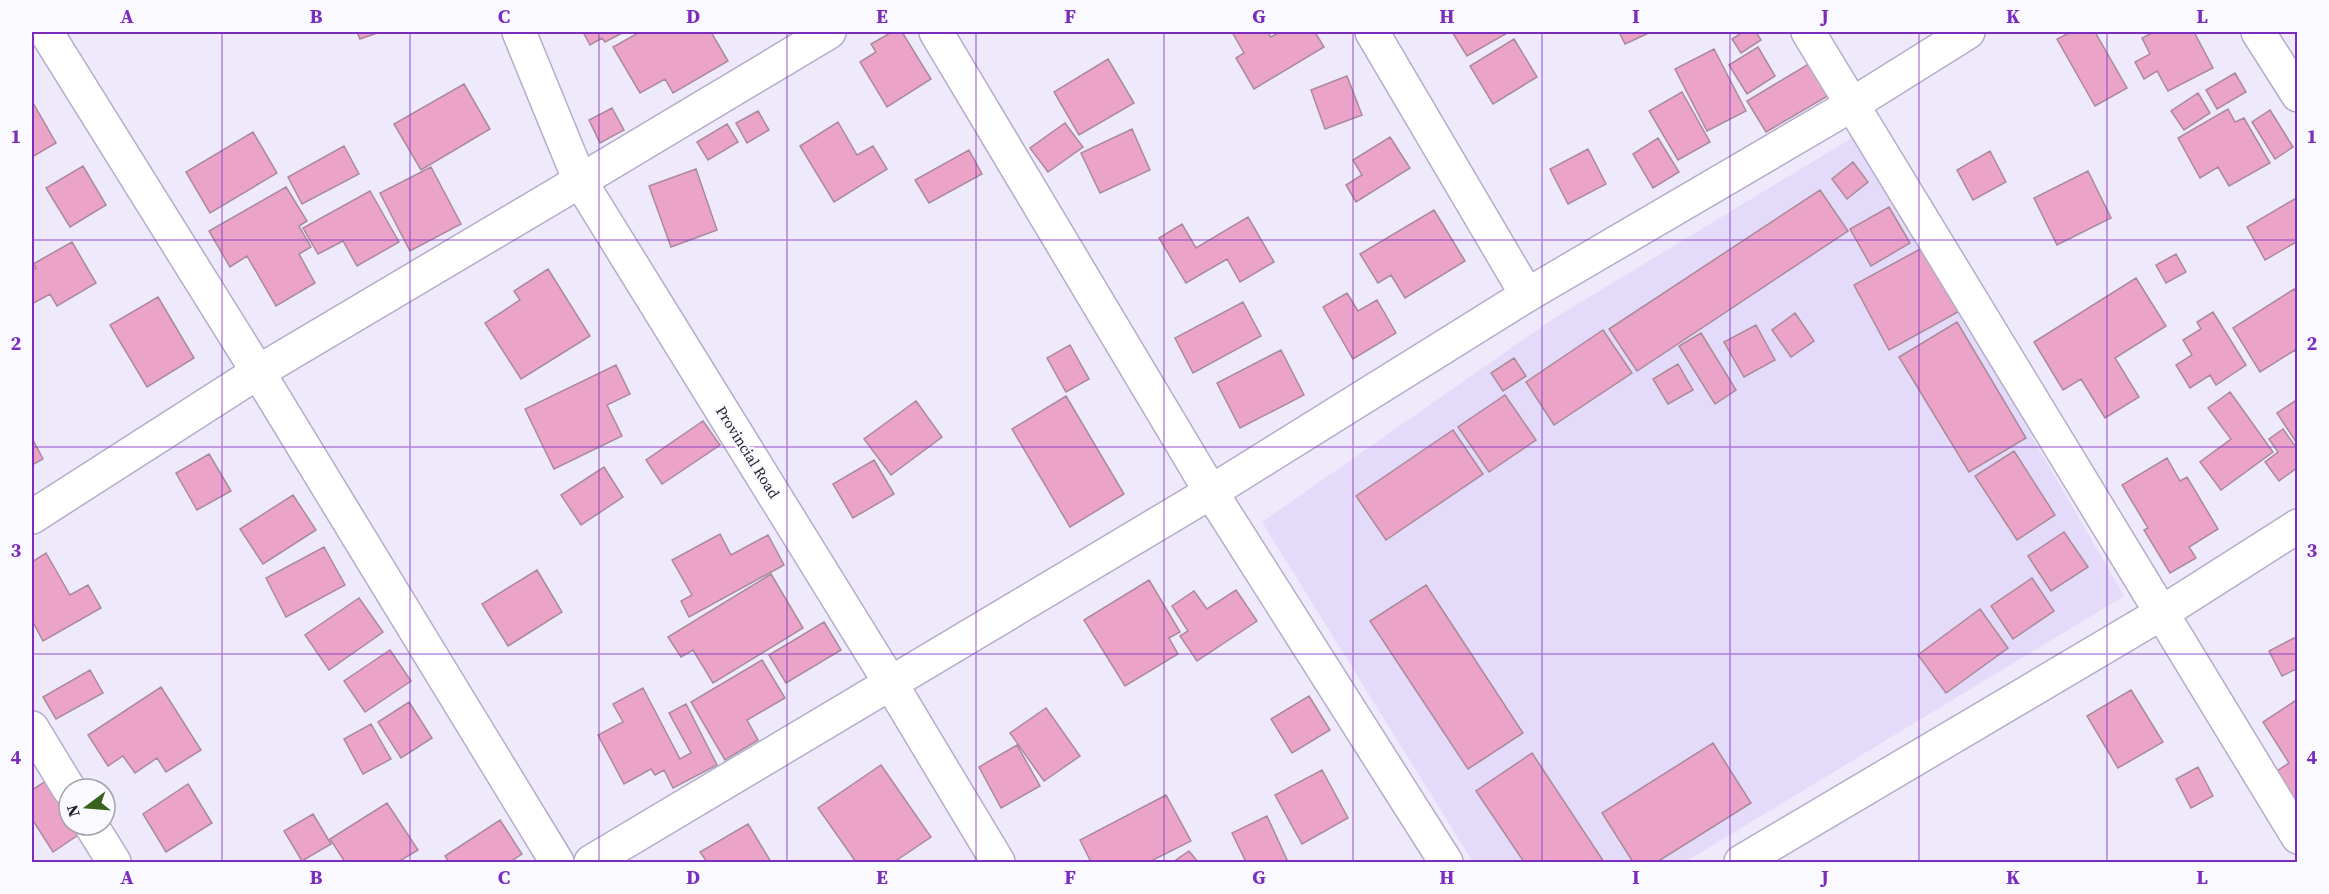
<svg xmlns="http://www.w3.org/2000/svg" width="2329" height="894" viewBox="0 0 2329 894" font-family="'Source Serif 4',serif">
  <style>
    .built { fill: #e4daf9 }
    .building { fill: #eba4c7; stroke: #aa8a99; stroke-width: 1.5 }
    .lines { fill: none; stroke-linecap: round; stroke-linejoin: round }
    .minor-casing { stroke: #b5acca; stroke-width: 36 }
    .minor { stroke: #fff; stroke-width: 33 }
    .grid { fill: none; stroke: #7b2cbf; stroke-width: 1.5; stroke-opacity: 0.55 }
    .labels { text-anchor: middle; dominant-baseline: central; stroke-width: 5; stroke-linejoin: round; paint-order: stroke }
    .street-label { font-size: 15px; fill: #231f2b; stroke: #faf9ff }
    .neatline { fill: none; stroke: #7b2cbf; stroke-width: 2 }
    .grid-label { font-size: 20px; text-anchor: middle; font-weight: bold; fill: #7b2cbf }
  </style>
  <rect width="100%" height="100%" fill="#efe9fc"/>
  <path class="built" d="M 1857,135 L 2124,596 L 1685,862 L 1473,862 L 1262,522 L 1553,319 Z"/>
  <path class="building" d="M 357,32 L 380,32 L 360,39 Z
    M 583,32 L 624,32 L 605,42 L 602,38 L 590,45 Z
    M 640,32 L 711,32 L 728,61 L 673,93 L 665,79 L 640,93 L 613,47 Z
    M 892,32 L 902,32 L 931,79 L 887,107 L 860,62 L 876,52 L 871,44 Z
    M 1232,32 L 1267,32 L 1271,37 L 1280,32 L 1315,32 L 1324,47 L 1254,89 L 1236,58 L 1244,53 Z
    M 1452,32 L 1509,32 L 1467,56 Z
    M 1619,32 L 1651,32 L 1625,44 Z
    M 1743,32 L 1756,32 L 1761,40 L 1741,53 L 1732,39 Z
    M 2071,32 L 2095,32 L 2127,88 L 2095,106 L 2057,39 Z
    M 2154,32 L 2194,32 L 2213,68 L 2168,91 L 2157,71 L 2144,79 L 2135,62 L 2150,54 L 2142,38 Z
    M 1514,39 L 1537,77 L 1493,104 L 1470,66 Z
    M 1758,47 L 1775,76 L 1747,94 L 1729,65 Z
    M 1714,49 L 1746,111 L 1707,131 L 1675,69 Z
    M 1108,59 L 1134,103 L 1079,135 L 1054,92 Z
    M 1812,62 L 1831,94 L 1766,132 L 1747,101 Z
    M 2235,73 L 2246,92 L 2217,109 L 2206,90 Z
    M 1347,76 L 1362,115 L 1325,129 L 1311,90 Z
    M 464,84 L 490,129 L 421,170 L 394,124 Z
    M 1682,92 L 1710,142 L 1678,160 L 1649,111 Z
    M 2198,93 L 2210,113 L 2184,130 L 2171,111 Z
    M 32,101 L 56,143 L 32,157 Z
    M 612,108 L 624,130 L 600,143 L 589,120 Z
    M 2228,109 L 2235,122 L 2244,118 L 2270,163 L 2229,186 L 2218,167 L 2200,178 L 2178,138 Z
    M 2270,110 L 2293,147 L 2275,159 L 2252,122 Z
    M 758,111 L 769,130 L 747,143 L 736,123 Z
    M 838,122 L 857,155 L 873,146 L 887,169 L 834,202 L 800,146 Z
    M 1065,123 L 1083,147 L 1048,172 L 1030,148 Z
    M 727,124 L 738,142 L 708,160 L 697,142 Z
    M 1132,129 L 1150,170 L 1100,193 L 1081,153 Z
    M 253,132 L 277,173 L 210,213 L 186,172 Z
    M 1390,137 L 1410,168 L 1356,202 L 1346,185 L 1362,175 L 1353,160 Z
    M 1658,138 L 1679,172 L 1653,188 L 1633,154 Z
    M 344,146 L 359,174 L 302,204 L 288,177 Z
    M 1588,149 L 1606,184 L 1568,204 L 1550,169 Z
    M 969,150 L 982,174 L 929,203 L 915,180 Z
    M 1990,151 L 2006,182 L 1973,200 L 1957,170 Z
    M 1853,162 L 1868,182 L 1847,199 L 1832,179 Z
    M 83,166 L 106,205 L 70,227 L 46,188 Z
    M 431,167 L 461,224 L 410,251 L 380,193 Z
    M 696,169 L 717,230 L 671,247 L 649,186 Z
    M 2088,171 L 2111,218 L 2057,245 L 2034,198 Z
    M 286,187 L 307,221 L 299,226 L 311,247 L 299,254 L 315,283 L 276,306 L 247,256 L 230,267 L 209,231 Z
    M 1820,190 L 1848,231 L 1637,371 L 1609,329 Z
    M 370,191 L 399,242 L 357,266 L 343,241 L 318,254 L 303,228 Z
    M 2298,197 L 2298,241 L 2265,260 L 2247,227 Z
    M 1889,207 L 1910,243 L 1871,266 L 1850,229 Z
    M 1434,210 L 1465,261 L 1405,298 L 1391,275 L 1378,283 L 1360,254 Z
    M 1248,217 L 1274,262 L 1240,282 L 1227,259 L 1186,283 L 1159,238 L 1182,224 L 1196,248 Z
    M 72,242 L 96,283 L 57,306 L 50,294 L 32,304 L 32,270 L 36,268 L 33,264 Z
    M 1922,248 L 1958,312 L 1889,350 L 1854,285 Z
    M 2176,254 L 2186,272 L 2166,283 L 2156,265 Z
    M 548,269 L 590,336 L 521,379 L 485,323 L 520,300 L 514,291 Z
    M 2136,278 L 2166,326 L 2115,358 L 2139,397 L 2105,418 L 2081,379 L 2063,390 L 2034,342 Z
    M 2294,289 L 2298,294 L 2298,354 L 2295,350 L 2260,372 L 2233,328 Z
    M 1347,293 L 1358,311 L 1377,300 L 1396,333 L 1353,359 L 1323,307 Z
    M 158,297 L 194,358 L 147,387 L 110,325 Z
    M 1243,302 L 1261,336 L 1193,373 L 1175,338 Z
    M 2213,312 L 2246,365 L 2216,385 L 2210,375 L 2190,388 L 2176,365 L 2192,355 L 2183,340 L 2201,329 L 2197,322 Z
    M 1795,313 L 1814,341 L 1791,357 L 1772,330 Z
    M 1957,322 L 2026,438 L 1969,472 L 1899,357 Z
    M 1756,325 L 1775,360 L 1744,377 L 1724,342 Z
    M 1603,330 L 1632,373 L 1554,425 L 1526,382 Z
    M 1701,333 L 1736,390 L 1715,404 L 1679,346 Z
    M 1070,345 L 1089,379 L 1066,392 L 1047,358 Z
    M 1281,350 L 1304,395 L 1240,428 L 1217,383 Z
    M 1514,358 L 1526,376 L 1503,391 L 1491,373 Z
    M 1678,364 L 1693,390 L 1668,404 L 1653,379 Z
    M 616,365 L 630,394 L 607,405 L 622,436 L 554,469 L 525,409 Z
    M 2230,392 L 2273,452 L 2221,490 L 2200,462 L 2231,439 L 2208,408 Z
    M 1505,395 L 1536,440 L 1489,472 L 1458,427 Z
    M 1066,396 L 1124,494 L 1070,527 L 1012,429 Z
    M 2298,399 L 2298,445 L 2277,413 Z
    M 916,401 L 942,437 L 891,475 L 864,439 Z
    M 703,421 L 720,445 L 662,484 L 646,460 Z
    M 2283,429 L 2298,450 L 2298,467 L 2279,481 L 2265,462 L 2278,452 L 2269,439 Z
    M 1453,430 L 1483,474 L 1386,540 L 1356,496 Z
    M 32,438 L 43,459 L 32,465 Z
    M 2014,451 L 2055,515 L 2017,540 L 1975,476 Z
    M 209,454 L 231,491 L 197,510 L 176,473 Z
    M 2167,458 L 2180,481 L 2187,477 L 2218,529 L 2189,547 L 2196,558 L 2170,573 L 2144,530 L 2148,528 L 2122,485 Z
    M 874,460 L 894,494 L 853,518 L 833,484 Z
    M 604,467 L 623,497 L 581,525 L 561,495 Z
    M 293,495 L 316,530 L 263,564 L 240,529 Z
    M 2064,532 L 2088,567 L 2051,591 L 2028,556 Z
    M 720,534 L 731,555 L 768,535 L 784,565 L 689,617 L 681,601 L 692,595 L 672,560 Z
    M 324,547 L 345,585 L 286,617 L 266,578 Z
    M 46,553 L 70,595 L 88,585 L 101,608 L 43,641 L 32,620 L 32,562 Z
    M 537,570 L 562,612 L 508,646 L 482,604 Z
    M 771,574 L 803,628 L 713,683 L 693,650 L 681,657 L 668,637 Z
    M 2032,578 L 2054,611 L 2013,639 L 1991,606 Z
    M 1149,580 L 1180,632 L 1169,638 L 1178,654 L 1125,686 L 1084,620 Z
    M 1426,585 L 1523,733 L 1468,769 L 1370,621 Z
    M 1236,590 L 1257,621 L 1197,661 L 1180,636 L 1188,631 L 1172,606 L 1194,591 L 1207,609 Z
    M 359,598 L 383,632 L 329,670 L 305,635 Z
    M 1980,609 L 2008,648 L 1946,693 L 1918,655 Z
    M 824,622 L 841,650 L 786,683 L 769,655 Z
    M 2298,636 L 2298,668 L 2282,676 L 2269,651 Z
    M 390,650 L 411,681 L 365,712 L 344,681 Z
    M 762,660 L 785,698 L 747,720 L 758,740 L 725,760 L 691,702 Z
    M 90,670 L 103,693 L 56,719 L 43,697 Z
    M 161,687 L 201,750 L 166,772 L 157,758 L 135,773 L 123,756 L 108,766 L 88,735 Z
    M 643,688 L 680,759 L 691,753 L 669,713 L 686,704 L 717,765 L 673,788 L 664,770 L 655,775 L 651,769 L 624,784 L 598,735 L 623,722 L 613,704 Z
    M 2131,690 L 2163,742 L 2118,768 L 2087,716 Z
    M 1309,696 L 1330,730 L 1292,753 L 1271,719 Z
    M 2298,699 L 2298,821 L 2268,777 L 2289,763 L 2263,722 Z
    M 409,702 L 432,738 L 401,758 L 378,722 Z
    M 1046,708 L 1080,756 L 1044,781 L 1010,733 Z
    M 371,724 L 391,759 L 363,774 L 344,739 Z
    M 1713,743 L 1751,803 L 1657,862 L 1633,862 L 1602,813 Z
    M 1017,745 L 1040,786 L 1001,808 L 979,767 Z
    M 1532,753 L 1604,862 L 1524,862 L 1476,791 Z
    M 881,765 L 931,837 L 894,862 L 856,862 L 818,808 Z
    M 2198,767 L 2213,796 L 2191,808 L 2176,779 Z
    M 1322,770 L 1348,818 L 1302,844 L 1275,795 Z
    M 46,781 L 69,816 L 69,825 L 75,825 L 81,833 L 53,852 L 32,819 L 32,790 Z
    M 188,784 L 212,823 L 166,852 L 143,814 Z
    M 1166,795 L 1191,841 L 1149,862 L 1091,862 L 1080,840 Z
    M 387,803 L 418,850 L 398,862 L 345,862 L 330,839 Z
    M 313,814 L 331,844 L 302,861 L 284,831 Z
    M 1267,816 L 1288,862 L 1246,862 L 1232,833 Z
    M 500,820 L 522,854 L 510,862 L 449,862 L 445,856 Z
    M 748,824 L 771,862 L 707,862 L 700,852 Z
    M 1189,851 L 1198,862 L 1173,862 Z"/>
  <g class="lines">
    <g class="minor-casing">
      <path id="minor" d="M 46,32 L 258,372 L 557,862
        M 519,32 L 580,181 L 891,684 L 998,862
        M 936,32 L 1211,492 L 1446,862
        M 1372,32 L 1527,295
        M 1808,32 L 2298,837
        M 2258,32 L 2298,95
        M 32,517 L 258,372 L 580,181 L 829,32
        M 32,728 L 69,789
        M 91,825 L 114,862
        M 591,862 L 1211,492 L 1527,295 L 1853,104 L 1968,32
        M 1741,862 L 2160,614 L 2298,526"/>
    </g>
    <use href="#minor" class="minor"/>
  </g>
  <path class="grid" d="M 222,32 L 222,862M 410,32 L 410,862M 599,32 L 599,862M 787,32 L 787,862M 976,32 L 976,862M 1164,32 L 1164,862M 1353,32 L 1353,862M 1542,32 L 1542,862M 1730,32 L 1730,862M 1919,32 L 1919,862M 2107,32 L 2107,862M 32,240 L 2298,240M 32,447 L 2298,447M 32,654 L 2298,654"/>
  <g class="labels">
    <g class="street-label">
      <text transform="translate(748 452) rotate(58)">Provincial Road</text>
    </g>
  </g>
  <rect width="2329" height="894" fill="none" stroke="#faf9ff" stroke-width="66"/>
  <g transform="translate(87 807) rotate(254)"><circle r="28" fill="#faf9ff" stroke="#a4a2aa" stroke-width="1.5"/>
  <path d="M0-4.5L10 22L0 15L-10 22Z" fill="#39621e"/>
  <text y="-9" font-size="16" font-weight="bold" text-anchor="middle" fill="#231f2b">N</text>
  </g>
  <rect x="33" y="33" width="2263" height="828" class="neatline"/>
  <g class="grid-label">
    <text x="127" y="23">A</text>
    <text x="316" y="23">B</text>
    <text x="504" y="23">C</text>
    <text x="693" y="23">D</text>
    <text x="882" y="23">E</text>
    <text x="1070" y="23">F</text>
    <text x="1259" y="23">G</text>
    <text x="1447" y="23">H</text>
    <text x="1636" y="23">I</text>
    <text x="1825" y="23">J</text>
    <text x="2013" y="23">K</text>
    <text x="2202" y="23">L</text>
    <text x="16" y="143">1</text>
    <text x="2312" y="143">1</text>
    <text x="16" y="350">2</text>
    <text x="2312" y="350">2</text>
    <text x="16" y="557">3</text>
    <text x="2312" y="557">3</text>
    <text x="16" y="764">4</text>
    <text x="2312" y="764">4</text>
    <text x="127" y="884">A</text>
    <text x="316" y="884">B</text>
    <text x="504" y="884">C</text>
    <text x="693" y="884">D</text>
    <text x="882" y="884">E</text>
    <text x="1070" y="884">F</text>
    <text x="1259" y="884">G</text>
    <text x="1447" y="884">H</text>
    <text x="1636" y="884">I</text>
    <text x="1825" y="884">J</text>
    <text x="2013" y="884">K</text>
    <text x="2202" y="884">L</text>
  </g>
</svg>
